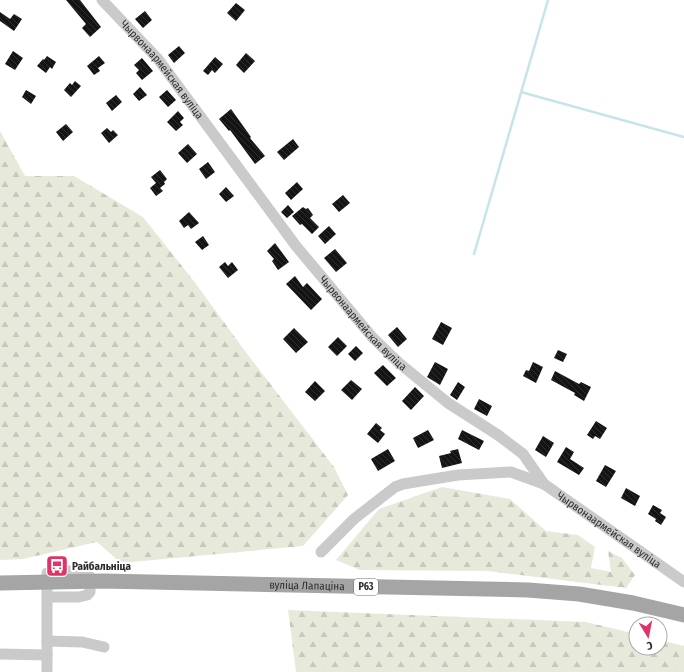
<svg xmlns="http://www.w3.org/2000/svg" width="684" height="672" viewBox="0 0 684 672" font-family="'Fira Sans Condensed',sans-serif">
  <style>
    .forest { fill: url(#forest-firs) }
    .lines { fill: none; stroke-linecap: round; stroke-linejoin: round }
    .stream { stroke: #c7e4ea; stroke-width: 2.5 }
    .building { fill: url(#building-back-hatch) }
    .minor { stroke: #cacaca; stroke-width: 11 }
    .major { stroke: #a5a5a5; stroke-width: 15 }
    .labels { text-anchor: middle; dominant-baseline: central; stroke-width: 4; stroke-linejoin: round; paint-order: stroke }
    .shield { fill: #fff; stroke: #6c6c6c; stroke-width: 1 }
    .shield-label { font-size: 10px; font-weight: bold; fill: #2d2d2d }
    .street-label { font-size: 11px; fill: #2d2d2d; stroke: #fff }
    .poi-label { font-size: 11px; font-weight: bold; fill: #2d2d2d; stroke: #fff; text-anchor: start }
  </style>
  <defs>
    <pattern id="forest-firs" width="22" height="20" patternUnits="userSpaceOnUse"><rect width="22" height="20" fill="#e7eadb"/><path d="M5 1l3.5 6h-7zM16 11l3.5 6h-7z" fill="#c6c9bc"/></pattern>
    <pattern id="building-back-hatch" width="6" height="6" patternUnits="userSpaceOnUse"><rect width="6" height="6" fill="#141414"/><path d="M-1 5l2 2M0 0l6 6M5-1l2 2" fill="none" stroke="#2e2e2e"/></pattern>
  </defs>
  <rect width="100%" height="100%" fill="#fff"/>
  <path class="forest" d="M 0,131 L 25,176 L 74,176 L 143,217 L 193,280 L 245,351 L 334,467 L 348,495 L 303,546 L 121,563 L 97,542 L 23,559 L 0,560 Z
    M 442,487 L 510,499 L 546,531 L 578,535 L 595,547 L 591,568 L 611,572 L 608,551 L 622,558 L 635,575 L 626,588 L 488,571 L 360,570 L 336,560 L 379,509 Z
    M 288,610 L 586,622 L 636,634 L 636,648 L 660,648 L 660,640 L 684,646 L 684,672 L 296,672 Z"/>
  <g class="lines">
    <path class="stream" d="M 521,92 L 684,137
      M 474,254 L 548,0"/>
  </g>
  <path class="building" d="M 66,0 L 80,0 L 101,27 L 90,37 L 82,28 L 86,24 Z
    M 236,3 L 245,10 L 236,21 L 227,13 Z
    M 145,11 L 152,20 L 143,28 L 135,19 Z
    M 0,12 L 10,19 L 14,14 L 22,19 L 14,31 L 0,21 Z
    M 179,46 L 185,53 L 174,63 L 168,55 Z
    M 13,51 L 23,58 L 15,70 L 5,64 Z
    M 246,53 L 255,61 L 244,73 L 236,65 Z
    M 47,56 L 56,62 L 52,69 L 50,67 L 46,73 L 37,66 L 43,59 L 44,60 Z
    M 99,56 L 105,63 L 98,68 L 100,71 L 94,75 L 87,66 Z
    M 215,57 L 223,64 L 215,73 L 212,70 L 208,75 L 203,71 Z
    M 142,58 L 153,71 L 142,80 L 136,73 L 139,70 L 134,65 Z
    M 75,81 L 81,86 L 71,97 L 64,90 L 70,83 L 72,85 Z
    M 140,87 L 147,95 L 139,101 L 133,94 Z
    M 26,90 L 36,96 L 31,104 L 22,97 Z
    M 167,90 L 176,100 L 168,107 L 159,97 Z
    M 116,95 L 122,102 L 112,111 L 106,103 Z
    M 231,109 L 251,137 L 250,138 L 265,156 L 255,164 L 230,130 L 229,131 L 219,119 Z
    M 178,111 L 184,118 L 180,122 L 183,125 L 176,131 L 167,122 Z
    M 66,124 L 73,132 L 63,141 L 56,132 Z
    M 107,128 L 111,132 L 113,130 L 118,135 L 109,143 L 101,133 Z
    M 293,139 L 299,147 L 284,160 L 277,152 Z
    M 188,144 L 197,154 L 187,163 L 178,153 Z
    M 208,162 L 215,172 L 206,179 L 199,169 Z
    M 160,170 L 167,179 L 164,182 L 165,184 L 160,188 L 163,191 L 156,196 L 150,188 L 156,183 L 151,177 Z
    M 297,182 L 303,189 L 291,200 L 285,193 Z
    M 226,187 L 234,196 L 226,202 L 219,194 Z
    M 343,195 L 350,203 L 339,212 L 332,204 Z
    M 288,205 L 294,212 L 287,218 L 281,212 Z
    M 303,207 L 306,209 L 308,208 L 313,215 L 310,218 L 319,227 L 312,234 L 302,224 L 300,225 L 292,216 Z
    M 189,212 L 199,223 L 191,229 L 188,225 L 184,228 L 179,221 Z
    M 329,226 L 336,234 L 325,244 L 318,236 Z
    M 203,236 L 209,245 L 202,250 L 195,242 Z
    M 275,243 L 289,262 L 278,270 L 272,261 L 274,259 L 267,251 Z
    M 335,249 L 347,263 L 336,272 L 324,258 Z
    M 225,262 L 228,266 L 232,262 L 238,270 L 228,278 L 219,267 Z
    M 295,276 L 303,287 L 307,283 L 322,299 L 311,310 L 286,284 Z
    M 441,322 L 452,328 L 443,345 L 432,339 Z
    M 397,327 L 407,339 L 398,347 L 388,335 Z
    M 294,328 L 308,342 L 296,353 L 283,339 Z
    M 338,337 L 347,346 L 337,356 L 328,347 Z
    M 356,346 L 363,353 L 355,361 L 348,354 Z
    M 558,350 L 567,354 L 563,362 L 554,358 Z
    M 435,362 L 448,369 L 440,385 L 427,377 Z
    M 533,362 L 543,367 L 536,383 L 523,376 L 526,370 L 529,371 Z
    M 383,365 L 396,378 L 387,386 L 374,373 Z
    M 555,371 L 579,384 L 581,382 L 591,387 L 584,401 L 574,395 L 575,393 L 551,380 Z
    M 351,380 L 362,389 L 352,400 L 341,390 Z
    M 315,381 L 325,391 L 315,401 L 305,392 Z
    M 458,382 L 465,387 L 457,400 L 450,395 Z
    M 415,387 L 424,396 L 411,410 L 402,401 Z
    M 479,399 L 492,406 L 487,416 L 474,409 Z
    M 596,421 L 607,428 L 600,439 L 595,436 L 593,439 L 587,435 Z
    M 376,423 L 382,428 L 380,430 L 385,434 L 378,443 L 367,434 Z
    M 428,430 L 434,440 L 418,448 L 413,438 Z
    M 462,430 L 484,441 L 479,450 L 458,439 Z
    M 543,436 L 554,443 L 546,457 L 535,450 Z
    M 566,447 L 574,452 L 570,459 L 584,468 L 579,475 L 557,462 Z
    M 388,449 L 395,461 L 378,471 L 371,459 Z
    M 458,449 L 462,463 L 442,468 L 439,456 L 451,453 L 450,451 Z
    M 605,465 L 616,471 L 606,487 L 596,481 Z
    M 626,488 L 640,496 L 635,506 L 621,498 Z
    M 653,505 L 662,510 L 660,513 L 666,517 L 661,525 L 655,521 L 656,519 L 648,514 Z"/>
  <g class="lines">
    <g class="minor">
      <path id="s1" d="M 102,0 L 158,59 L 296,246 L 373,338 L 399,363 L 448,403 L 498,435 L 523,454 L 544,484 L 684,582"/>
      <path d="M 321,552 L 354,519 L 395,487 L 403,484 L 458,475 L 511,472 L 544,484"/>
      <path d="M 47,597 L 79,597 L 87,595 L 90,592 L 90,577 L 85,571 L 55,571 L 47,573 L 47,672"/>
      <path d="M 47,641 L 82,642 L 104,647"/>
      <path d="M 0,654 L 47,655"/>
    </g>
    <path class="major" id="s2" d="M 0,583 L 103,581 L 528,590 L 579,594 L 633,603 L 684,615"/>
  </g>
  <defs>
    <g id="bus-square" transform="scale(1.15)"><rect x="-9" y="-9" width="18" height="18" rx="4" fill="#e03366" stroke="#fff"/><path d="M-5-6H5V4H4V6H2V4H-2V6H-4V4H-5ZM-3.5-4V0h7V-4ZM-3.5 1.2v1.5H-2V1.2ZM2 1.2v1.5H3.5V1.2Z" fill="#fff"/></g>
  </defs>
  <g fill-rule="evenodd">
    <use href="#bus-square" x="57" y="566"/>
  </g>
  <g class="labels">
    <rect class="shield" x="354" y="579" width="24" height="16" rx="3"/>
    <g class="shield-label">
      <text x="366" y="587">Р63</text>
    </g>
    <g class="street-label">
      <text stroke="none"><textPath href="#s1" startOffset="92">Чырвонаармейская вуліца</textPath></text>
      <text stroke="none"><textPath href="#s1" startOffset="416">Чырвонаармейская вуліца</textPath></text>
      <text stroke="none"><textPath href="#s1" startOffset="740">Чырвонаармейская вуліца</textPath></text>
      <text stroke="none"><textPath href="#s2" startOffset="307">вуліца Лапаціна</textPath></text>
    </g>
    <g class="poi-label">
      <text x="72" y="566">Райбальніца</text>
    </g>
  </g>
  <g transform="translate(648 636) rotate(170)"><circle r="19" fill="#ffffff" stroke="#ababab"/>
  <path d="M0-3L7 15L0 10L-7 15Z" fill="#e03366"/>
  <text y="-6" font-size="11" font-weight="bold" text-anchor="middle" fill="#2d2d2d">С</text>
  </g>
</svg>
